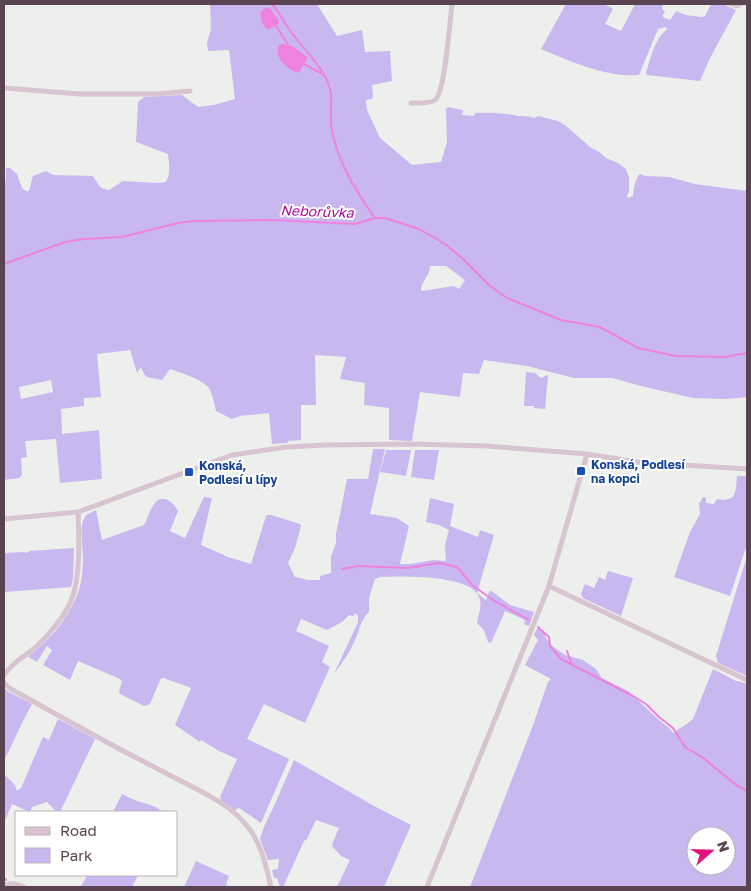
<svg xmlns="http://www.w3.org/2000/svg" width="751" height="891" viewBox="0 0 751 891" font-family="'Golos Text',sans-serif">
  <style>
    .green { fill: #c9b7f0; fill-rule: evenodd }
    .water { fill: #ef82df }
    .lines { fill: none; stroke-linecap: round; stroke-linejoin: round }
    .stream { stroke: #ef82df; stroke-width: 2 }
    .minor { stroke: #d7c4d0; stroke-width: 5 }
    .transit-dot { fill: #1a4fb4; stroke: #fff; stroke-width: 2 }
    .labels { text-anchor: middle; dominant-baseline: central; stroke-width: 4; stroke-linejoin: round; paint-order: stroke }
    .transit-label { font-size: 12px; font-weight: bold; fill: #164399; stroke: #fff; text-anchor: start }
    .water-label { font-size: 14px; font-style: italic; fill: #aa0692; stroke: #fff }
  </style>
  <rect width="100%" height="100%" fill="#ecefec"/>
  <path class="green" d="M 210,4 L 317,4 L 337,36 L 362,30 L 365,52 L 390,51 L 392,81 L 372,85 L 373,96 L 372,99 L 366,100 L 367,110 L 380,138 L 412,165 L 441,162 L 447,142 L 446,109 L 448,107 L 463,110 L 462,115 L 474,116 L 475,113 C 490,112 504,113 518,116 C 524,116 529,116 534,118 L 538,116 L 558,121 L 566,126 L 590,147 L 599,152 L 606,158 L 618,163 L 626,169 L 629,178 L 629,192 L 627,196 L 628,198 L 633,196 L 634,187 L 638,176 L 640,174 L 645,176 L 669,177 L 695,184 L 747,191 L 747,397 L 727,399 L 693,398 L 641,386 L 612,378 L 574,378 L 527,366 L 484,360 L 479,374 L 463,373 L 460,397 L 420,392 L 412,440 L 411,441 L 389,440 L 389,408 L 364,405 L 365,383 L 340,379 L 346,357 L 315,355 L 316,405 L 301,405 L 301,440 L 288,441 L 287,443 L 272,444 L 269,413 L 240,416 L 232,419 L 216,411 C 214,403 213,395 209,388 C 202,379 181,373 170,369 L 162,380 L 147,377 L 144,374 L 141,367 L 137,373 L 130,350 L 97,354 L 101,397 L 84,398 L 84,406 L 61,409 L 62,434 L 99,430 L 102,479 L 60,483 L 56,439 L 25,441 L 27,457 L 21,458 L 22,475 L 19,478 L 4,480 L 4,190 L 6,178 L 6,168 L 10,168 L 17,174 L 22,188 L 26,191 L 29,191 L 33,176 L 46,171 L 53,175 L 92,176 C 100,183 96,188 109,190 L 123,181 L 158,183 L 166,182 C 171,173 169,163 168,154 L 136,142 L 138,102 L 144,97 L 182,95 L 198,107 L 214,105 L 235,99 L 229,50 L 208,51 L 207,43 L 211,29 ZM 287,44 L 308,58 L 299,73 ZM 430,266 L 446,266 L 465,280 L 459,289 L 454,286 L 421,291 C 421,280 430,277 430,266 ZM 51,380 L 53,392 L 21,399 L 19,387 Z
    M 566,4 L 604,4 L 613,9 L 605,24 L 621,31 L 635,4 L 663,4 L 662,9 L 665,12 L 663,15 L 663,17 L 670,20 L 676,11 L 686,15 L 702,17 L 705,16 L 711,4 L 723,4 L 736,10 L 709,60 L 700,81 L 647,75 L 646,73 C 651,57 654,40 667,29 L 666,27 L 658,29 L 639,75 C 608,78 569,61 541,49 Z
    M 526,372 L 535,373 L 541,378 L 547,375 L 548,376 L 545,409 L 534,408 L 534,406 L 524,406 Z
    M 373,449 L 385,449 L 370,514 L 397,518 L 409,526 L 400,564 L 410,564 L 434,560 L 446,561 L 445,545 L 449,530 L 439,525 L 426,522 L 430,498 L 454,504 L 450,526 L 478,537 L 480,530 L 494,535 L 477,593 L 486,600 L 490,590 L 510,605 L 534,612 L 529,626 L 524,624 L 525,620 L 505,611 L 491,643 L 488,642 L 484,630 L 477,623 C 478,616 482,607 480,600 C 476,574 401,576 380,577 L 375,579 L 374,582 L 369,599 L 369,612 C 360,621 360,629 355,640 C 350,652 342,663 334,674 L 358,622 L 358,616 L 355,613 L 353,616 L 349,615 L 342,622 L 327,630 L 301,619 L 296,631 L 329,646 L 322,662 L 330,667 L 305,723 L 264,704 L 247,739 L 289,759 L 261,823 L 239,808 L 236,809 L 235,811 L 221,800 L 220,797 L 237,759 L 219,751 L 201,740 L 200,742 L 175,725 L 191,688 C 182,684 173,682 164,678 L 161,678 L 150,704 L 144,706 L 120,694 L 119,691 L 122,682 L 120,679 L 78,661 L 70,680 L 43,665 L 52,650 L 47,646 L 37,662 L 28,657 C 50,639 66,622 77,595 C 82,584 83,569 83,557 C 83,548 79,526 84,519 C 86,514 92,512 96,510 L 102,540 L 144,525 C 148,518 150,508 155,503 C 163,493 174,503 178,511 L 170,531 L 185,538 L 204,497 L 212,498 L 201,545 L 228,557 L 251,564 L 266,516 L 267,515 L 271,515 L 300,524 L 301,526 L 295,548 L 288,563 L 295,577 L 308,580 L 320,580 L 320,576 L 331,573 L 331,556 L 336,543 L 336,534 L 347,479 L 368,479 Z
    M 386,450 L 411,450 L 406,476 L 380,472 Z
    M 415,450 L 439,450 L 434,480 L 411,477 Z
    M 737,476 L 747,476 L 747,544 L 730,596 L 674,577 L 690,532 L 700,514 L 699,504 L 703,497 L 706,498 L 706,503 L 714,504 L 717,499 L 724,500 L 732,498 C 737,492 736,483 737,476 Z
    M 74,548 L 73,579 L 71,587 L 4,592 L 4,553 L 25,552 L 25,553 L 29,552 L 29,551 Z
    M 747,556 L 747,676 L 718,663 L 716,656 Z
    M 608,571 L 633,578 L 621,616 L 583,598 L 581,594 L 585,584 L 594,588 L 599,577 L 605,580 Z
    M 538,627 L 544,632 L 546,638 L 551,645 L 565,655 L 583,660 L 596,669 L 602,678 L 628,691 L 659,720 L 669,728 L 673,733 L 688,723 L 693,719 L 713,669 L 736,681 L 741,682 L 747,684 L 747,887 L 470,887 L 532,728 L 548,682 L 551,679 L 525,665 L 538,640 L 534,635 ZM 696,836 L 726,836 L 726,866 L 696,866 Z
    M 4,687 L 7,691 L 32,704 L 23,721 L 4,761 Z
    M 58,719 L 95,739 L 60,812 L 57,812 L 47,802 L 32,807 L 30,812 L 12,804 L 4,823 L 4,774 L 15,785 L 17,791 L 21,788 L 43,737 L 49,740 Z
    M 294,760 L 374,806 L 411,825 L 384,887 L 337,887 L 350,860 L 341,856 L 332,846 L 333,842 L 339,828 L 316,820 L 307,839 L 304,841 L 283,887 L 280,887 L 277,878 L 274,878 L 272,870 L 278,869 L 279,859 L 268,860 L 260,839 L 264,827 L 274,806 Z
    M 122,794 C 126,796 132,799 137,801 C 145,804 157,805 162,812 L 113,812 Z
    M 196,861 L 229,876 L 226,885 L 233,887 L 184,887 Z
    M 87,875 L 138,875 L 132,887 L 81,887 Z"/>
  <path class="water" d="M 266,7 L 271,9 L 279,21 L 279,23 L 268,30 C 263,25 259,18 261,11 Z
    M 283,44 L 294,47 L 307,57 L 308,58 L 299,73 C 288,70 273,58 279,45 Z"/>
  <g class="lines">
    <path class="stream" d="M 272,4 C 279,11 283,21 289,29 C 301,47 325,68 330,89 C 333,100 330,112 331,124 C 335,158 355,189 374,217
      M 275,24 L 288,45
      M 304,64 L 324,75
      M 4,264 L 65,242 L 84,239 L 122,237 L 178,223 L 193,221 L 272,220 L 355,224 L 375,218 L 385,218 L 419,229 L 445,244 L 461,257 L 489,285 L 507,298 L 561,320 L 600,327 L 638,348 L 676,356 L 724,357 L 747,353
      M 342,569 L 358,566 L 407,568 L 439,563 L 457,567 L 472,585 L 493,600 L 529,620
      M 538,627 L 549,637 L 550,646 L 561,659 L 633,696 L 646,704 L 659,717 L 673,728 L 685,747 L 702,757 L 736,785 L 747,791
      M 567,651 L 572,665
      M 4,878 L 6,880"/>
    <path class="minor" d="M 731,4 L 736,6 L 741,4
      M 4,88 L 80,94 L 157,94 L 190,91
      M 411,103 C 418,103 429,104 435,100 C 445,93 450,19 452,4
      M 4,519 L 78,512 L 232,455 L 287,447 L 325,445 L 413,444 L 487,446 L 587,454 L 637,462 L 747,469
      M 549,586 L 747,680
      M 4,675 C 12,662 28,655 39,644 C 51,632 64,617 71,601 C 81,577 79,538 78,512
      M 4,682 L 9,688 C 49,710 89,733 129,754 C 147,763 165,773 183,782 C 206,794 232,806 248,827 C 262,845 266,866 271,887
      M 4,886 C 10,882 17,884 24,887
      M 427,887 L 549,586 L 587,454"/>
  </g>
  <g class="transit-dot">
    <rect x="576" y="466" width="10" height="10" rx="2.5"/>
    <rect x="184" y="467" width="10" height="10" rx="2.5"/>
  </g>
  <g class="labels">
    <g class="transit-label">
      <text x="591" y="464">Konská, Podlesí<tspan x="591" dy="14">na kopci</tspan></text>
      <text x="199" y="465">Konská,<tspan x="199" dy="14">Podlesí u lípy</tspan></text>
    </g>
    <g class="water-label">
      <text transform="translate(317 211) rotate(2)">Neborůvka</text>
    </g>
  </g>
  <rect width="751" height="891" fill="none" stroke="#5a4451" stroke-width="10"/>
  <rect x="15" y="811" width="162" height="65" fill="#ffffff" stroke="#bdb4b9"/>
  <rect x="25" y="827" width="25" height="8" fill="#d7c4d0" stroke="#bdb4b9"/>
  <text x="60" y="836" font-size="15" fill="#5a4451">Road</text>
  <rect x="25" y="848" width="25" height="15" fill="#c9b7f0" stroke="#bdb4b9"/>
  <text x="60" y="861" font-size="15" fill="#5a4451">Park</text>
  <g transform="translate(711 851) rotate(70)"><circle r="24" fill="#ffffff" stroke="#bdb4b9"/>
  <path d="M0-4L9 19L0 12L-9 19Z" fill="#e3117a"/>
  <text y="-8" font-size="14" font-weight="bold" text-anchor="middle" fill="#5a4451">N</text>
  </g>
</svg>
